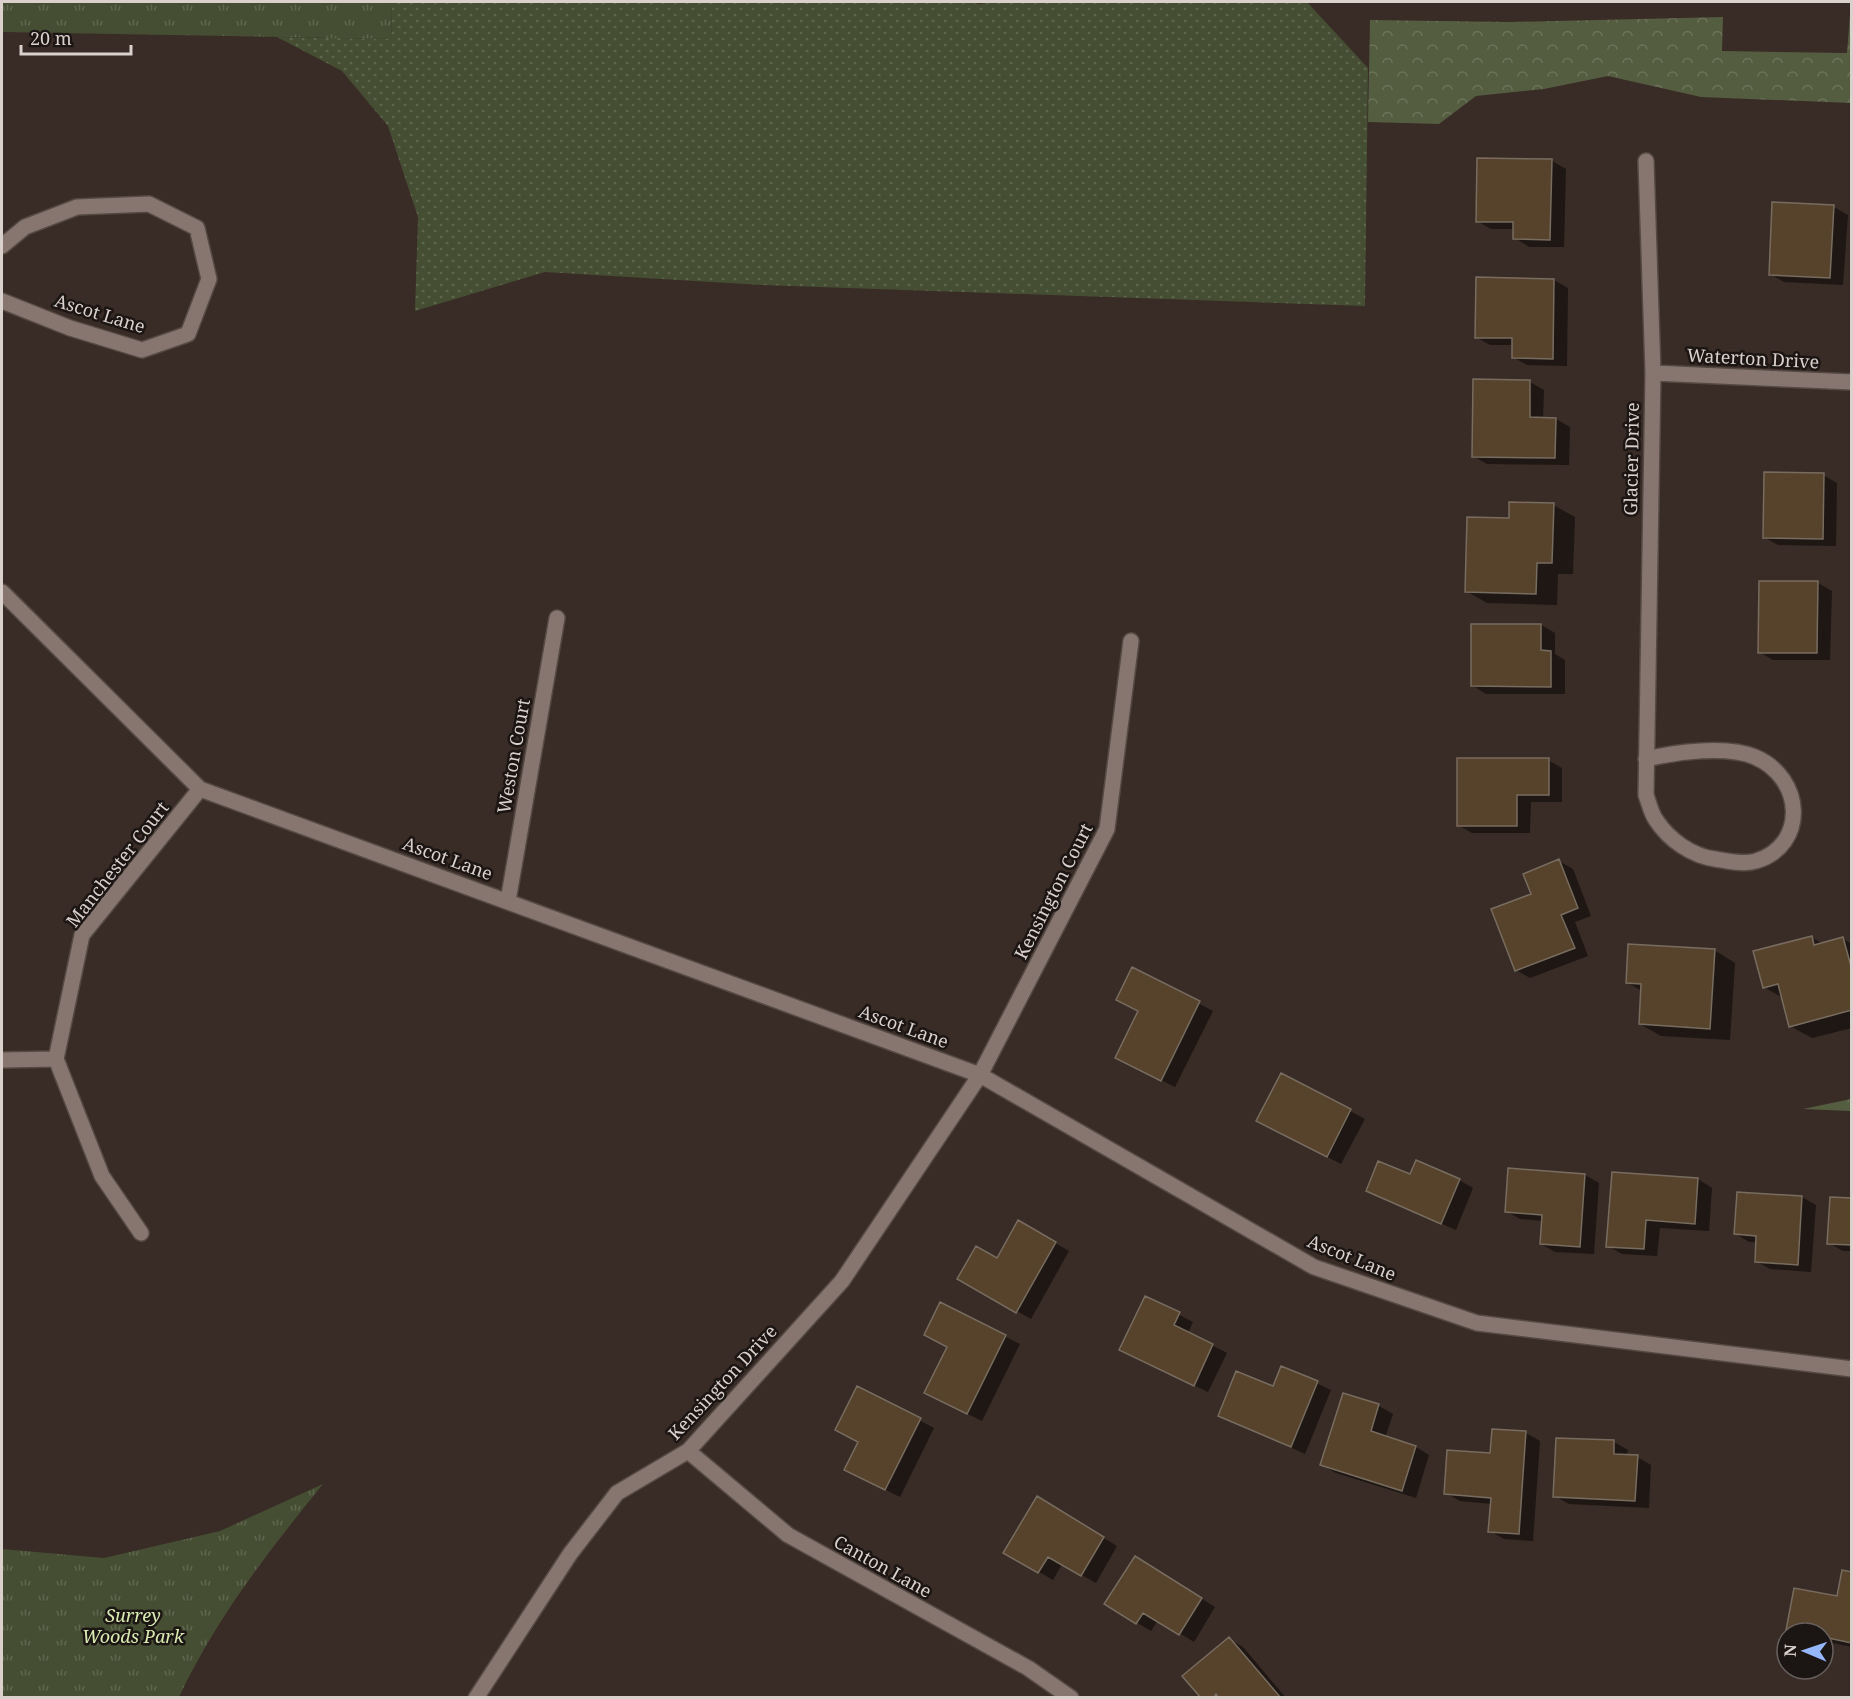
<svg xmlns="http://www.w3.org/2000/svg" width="1853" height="1699" viewBox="0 0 1853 1699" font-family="'Noto Serif',serif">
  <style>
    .grass { fill: url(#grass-dots) }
    .forest { fill: url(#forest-crowns) }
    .park { fill: url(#park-tufts) }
    .shadow { fill: #0007 }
    .building { fill: #57432b; stroke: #776c60; stroke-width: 1.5 }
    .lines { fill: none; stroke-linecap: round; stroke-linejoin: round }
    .minor-casing { stroke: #544943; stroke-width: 18 }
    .minor { stroke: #877670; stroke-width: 15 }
    .labels { text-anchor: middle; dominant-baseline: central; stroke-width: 5; stroke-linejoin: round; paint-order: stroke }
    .street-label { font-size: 18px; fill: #dad1cd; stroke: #1b1513 }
    .park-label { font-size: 18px; font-style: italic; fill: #d9ebb2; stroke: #1b1513 }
  </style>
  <defs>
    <pattern id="grass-dots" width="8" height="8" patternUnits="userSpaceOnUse" patternTransform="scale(1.5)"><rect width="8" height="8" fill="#454e32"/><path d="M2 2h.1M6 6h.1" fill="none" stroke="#5f664e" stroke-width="1.8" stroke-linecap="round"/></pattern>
    <pattern id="forest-crowns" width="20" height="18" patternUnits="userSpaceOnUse" patternTransform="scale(1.5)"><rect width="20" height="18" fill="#545d40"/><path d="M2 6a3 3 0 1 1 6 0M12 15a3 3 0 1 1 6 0" fill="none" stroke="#6c735a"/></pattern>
    <pattern id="park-tufts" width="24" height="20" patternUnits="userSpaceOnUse" patternTransform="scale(1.5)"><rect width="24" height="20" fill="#454e32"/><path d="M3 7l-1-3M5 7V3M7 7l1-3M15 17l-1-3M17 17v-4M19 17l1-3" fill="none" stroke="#5f664e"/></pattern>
  </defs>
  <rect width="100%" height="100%" fill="#392b25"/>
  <path class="grass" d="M 392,2 L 964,2 L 982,4 L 985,2 L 1307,2 L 1368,68 L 1365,306 L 762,285 L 545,272 L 415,311 L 418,217 L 388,126 L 342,71 L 277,37 L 391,39 Z"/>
  <path class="forest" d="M 1851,2 L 1851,103 L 1701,97 L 1608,76 L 1544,89 L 1476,96 L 1439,124 L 1368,122 L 1370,20 L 1510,22 L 1723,17 L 1722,51 L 1847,53 Z
    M 1851,1099 L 1851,1111 L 1803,1109 Z"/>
  <path class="park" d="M 2,2 L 392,2 L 391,39 L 2,32 Z
    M 323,1484 C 268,1552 217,1617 179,1697 L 2,1697 L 2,1549 L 104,1558 L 220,1531 Z"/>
  <path class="shadow" d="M 1540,2 L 1716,2 L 1716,3 Z
    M 1552,161 L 1566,169 L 1564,247 L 1529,247 L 1515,238 L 1515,229 L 1491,229 L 1477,221 Z
    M 1834,207 L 1848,215 L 1843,285 L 1784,282 L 1770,274 Z
    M 1477,279 L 1554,280 L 1568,288 L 1567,366 L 1527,365 L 1513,357 L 1514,345 L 1490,345 L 1476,337 Z
    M 1530,382 L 1544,390 L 1543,419 L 1556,419 L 1570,427 L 1569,465 L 1487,464 L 1473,456 Z
    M 1823,475 L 1837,483 L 1836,546 L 1778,545 L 1764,537 Z
    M 1553,505 L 1575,517 L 1573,574 L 1558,574 L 1557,605 L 1487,603 L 1466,591 L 1511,520 Z
    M 1818,583 L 1832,591 L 1830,660 L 1773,660 L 1759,652 Z
    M 1541,625 L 1555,633 L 1555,654 L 1565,660 L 1565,694 L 1486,694 L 1472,685 Z
    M 1548,760 L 1562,768 L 1562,802 L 1531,802 L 1530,833 L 1472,833 L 1458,825 Z
    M 1559,861 L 1573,869 L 1591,916 L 1575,922 L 1588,956 L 1530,978 L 1516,970 L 1533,895 Z
    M 1811,937 L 1823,944 L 1843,939 L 1852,944 L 1852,1028 L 1812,1038 L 1790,1026 L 1783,998 L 1764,987 Z
    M 1714,950 L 1735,963 L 1730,1040 L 1661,1036 L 1640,1024 L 1642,991 L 1628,983 Z
    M 1133,969 L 1213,1011 L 1175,1087 L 1131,1065 L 1139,1011 Z
    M 1282,1075 L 1365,1119 L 1341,1164 L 1272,1128 Z
    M 1585,1175 L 1599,1183 L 1594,1254 L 1555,1252 L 1541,1244 L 1543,1221 L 1520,1219 L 1506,1211 Z
    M 1411,1176 L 1459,1180 L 1473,1188 L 1456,1230 L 1367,1191 Z
    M 1698,1179 L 1712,1188 L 1709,1231 L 1660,1228 L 1657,1256 L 1622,1254 L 1608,1246 Z
    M 1802,1197 L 1816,1205 L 1811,1272 L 1770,1269 L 1756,1261 L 1757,1242 L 1749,1242 L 1736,1234 Z
    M 1852,1199 L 1852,1251 L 1843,1251 L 1829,1243 Z
    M 1019,1222 L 1069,1251 L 1031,1319 L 959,1278 L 998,1260 Z
    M 1146,1298 L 1193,1322 L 1188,1333 L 1227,1353 L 1208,1392 L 1135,1357 Z
    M 941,1304 L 1020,1344 L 982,1421 L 940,1400 L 949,1347 Z
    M 1282,1367 L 1331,1390 L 1305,1454 L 1220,1416 L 1273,1388 Z
    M 858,1388 L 934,1428 L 900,1497 L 860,1477 Z
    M 1344,1395 L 1379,1406 L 1393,1414 L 1385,1438 L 1416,1447 L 1429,1455 L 1416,1498 L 1336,1473 L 1322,1465 Z
    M 1494,1431 L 1526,1433 L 1540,1441 L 1533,1541 L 1504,1539 L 1490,1531 L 1492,1504 L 1460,1501 L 1446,1493 L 1492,1455 Z
    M 1614,1442 L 1628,1450 L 1627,1456 L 1637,1457 L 1651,1465 L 1649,1508 L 1569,1504 L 1555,1496 Z
    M 1037,1498 L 1117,1546 L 1096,1583 L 1062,1564 L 1053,1580 L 1005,1552 Z
    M 1149,1566 L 1215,1607 L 1194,1642 L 1158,1620 L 1151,1631 L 1106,1604 Z
    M 1852,1574 L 1852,1647 L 1823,1641 L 1823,1633 L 1795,1633 L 1788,1629 L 1838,1597 Z
    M 1229,1639 L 1243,1647 L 1286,1698 L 1203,1698 Z"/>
  <path class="building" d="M 1477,158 L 1552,159 L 1550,240 L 1513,239 L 1513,222 L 1476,222 Z
    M 1772,202 L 1834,205 L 1830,278 L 1769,275 Z
    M 1476,277 L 1554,279 L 1553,359 L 1512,358 L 1512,338 L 1475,338 Z
    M 1473,379 L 1530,380 L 1530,417 L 1556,418 L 1555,458 L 1472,457 Z
    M 1764,472 L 1824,473 L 1823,539 L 1763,538 Z
    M 1509,502 L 1554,503 L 1552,563 L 1537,563 L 1536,594 L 1465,592 L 1467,517 L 1509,518 Z
    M 1759,581 L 1818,581 L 1817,653 L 1758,653 Z
    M 1471,624 L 1541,624 L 1541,650 L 1551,651 L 1551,687 L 1471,686 Z
    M 1457,758 L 1549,758 L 1549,795 L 1517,795 L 1517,826 L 1457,826 Z
    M 1559,859 L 1578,908 L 1561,915 L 1575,948 L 1515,971 L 1491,909 L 1531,894 L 1523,874 Z
    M 1812,936 L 1814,945 L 1843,937 L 1852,970 L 1852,1010 L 1789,1027 L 1778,984 L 1763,988 L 1753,951 Z
    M 1628,944 L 1715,949 L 1710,1029 L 1639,1024 L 1641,984 L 1626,983 Z
    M 1132,967 L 1200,1001 L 1161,1081 L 1115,1058 L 1138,1011 L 1116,1000 Z
    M 1281,1073 L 1351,1109 L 1327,1157 L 1256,1121 Z
    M 1416,1160 L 1460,1179 L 1441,1224 L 1366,1191 L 1378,1161 L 1410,1174 Z
    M 1508,1168 L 1585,1174 L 1580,1247 L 1540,1244 L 1542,1215 L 1505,1212 Z
    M 1612,1172 L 1698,1178 L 1695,1224 L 1646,1220 L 1644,1249 L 1606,1247 Z
    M 1737,1192 L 1802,1196 L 1798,1265 L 1755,1262 L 1756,1236 L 1734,1234 Z
    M 1830,1197 L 1852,1198 L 1852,1245 L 1827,1244 Z
    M 1018,1220 L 1056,1242 L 1016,1313 L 957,1279 L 976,1246 L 997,1258 Z
    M 1145,1296 L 1180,1312 L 1174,1325 L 1213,1344 L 1194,1386 L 1119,1350 Z
    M 940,1302 L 1006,1335 L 967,1414 L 924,1393 L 947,1347 L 924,1335 Z
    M 1281,1366 L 1318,1381 L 1291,1447 L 1218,1416 L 1236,1371 L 1273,1386 Z
    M 857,1386 L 921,1418 L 885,1490 L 844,1470 L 858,1442 L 835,1430 Z
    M 1343,1393 L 1379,1404 L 1371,1431 L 1416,1446 L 1402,1491 L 1320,1465 Z
    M 1492,1429 L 1526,1431 L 1519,1534 L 1488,1532 L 1491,1498 L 1444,1494 L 1447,1450 L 1490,1453 Z
    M 1556,1438 L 1614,1440 L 1614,1454 L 1638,1455 L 1635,1501 L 1553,1497 Z
    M 1037,1496 L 1104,1537 L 1081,1576 L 1048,1557 L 1038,1573 L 1003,1553 Z
    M 1135,1556 L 1202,1598 L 1179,1635 L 1143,1613 L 1136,1624 L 1104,1604 Z
    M 1842,1570 L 1852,1572 L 1852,1643 L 1823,1637 L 1823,1633 L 1786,1630 L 1794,1588 L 1837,1596 Z
    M 1229,1637 L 1281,1698 L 1219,1698 L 1216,1694 L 1213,1698 L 1201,1698 L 1182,1676 Z"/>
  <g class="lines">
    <g class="minor-casing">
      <path id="minor" d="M 1646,161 L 1653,373 L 1646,795 C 1649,803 1651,813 1656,820 C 1669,840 1692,856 1715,859 C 1728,861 1744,865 1756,861 C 1808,845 1804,778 1755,757 C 1727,745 1676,752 1646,759
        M 2,246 L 25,227 L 77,207 L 149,204 L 197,228 L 209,279 L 188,334 L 142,350 L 70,328 L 2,301
        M 1653,373 L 1852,382
        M 2,592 L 200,789 L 980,1075 L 1314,1267 L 1477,1323 L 1852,1369
        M 508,901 L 557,618
        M 2,1060 L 56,1059
        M 141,1233 L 102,1176 L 56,1059 L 82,935 L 200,789
        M 688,1451 L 788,1535 L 1028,1668 L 1071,1698
        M 476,1698 L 570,1554 L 617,1493 L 688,1451 L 842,1281 L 980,1075 L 1107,829 L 1131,641"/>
    </g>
    <use href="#minor" class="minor"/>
  </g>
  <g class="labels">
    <g class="street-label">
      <text transform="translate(100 313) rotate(17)">Ascot Lane</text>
      <text transform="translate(1753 358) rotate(3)">Waterton Drive</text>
      <text transform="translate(1631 459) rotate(-89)">Glacier Drive</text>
      <text transform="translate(513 756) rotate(-80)">Weston Court</text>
      <text transform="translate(448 858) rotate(20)">Ascot Lane</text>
      <text transform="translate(117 864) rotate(-52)">Manchester Court</text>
      <text transform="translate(1053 891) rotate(-63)">Kensington Court</text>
      <text transform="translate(904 1026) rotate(20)">Ascot Lane</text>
      <text transform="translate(1352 1257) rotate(22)">Ascot Lane</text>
      <text transform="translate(722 1382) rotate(-47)">Kensington Drive</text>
      <text transform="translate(883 1566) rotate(29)">Canton Lane</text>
    </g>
    <g class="park-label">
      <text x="133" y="1615">Surrey<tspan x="133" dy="21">Woods Park</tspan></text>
    </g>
  </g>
  <rect width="1853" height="1699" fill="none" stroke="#dad1cd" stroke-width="6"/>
  <g transform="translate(1805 1651) rotate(272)"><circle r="28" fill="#1b1513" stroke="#67605d" stroke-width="1.5"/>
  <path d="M0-4.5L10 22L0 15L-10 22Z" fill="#95b6fd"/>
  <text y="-9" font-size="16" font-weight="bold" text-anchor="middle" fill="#dad1cd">N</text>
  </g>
  <path d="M21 45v9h110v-9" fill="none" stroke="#dad1cd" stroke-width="3"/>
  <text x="30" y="45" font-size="18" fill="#dad1cd" stroke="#1b1513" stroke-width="4.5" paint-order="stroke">20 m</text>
</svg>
